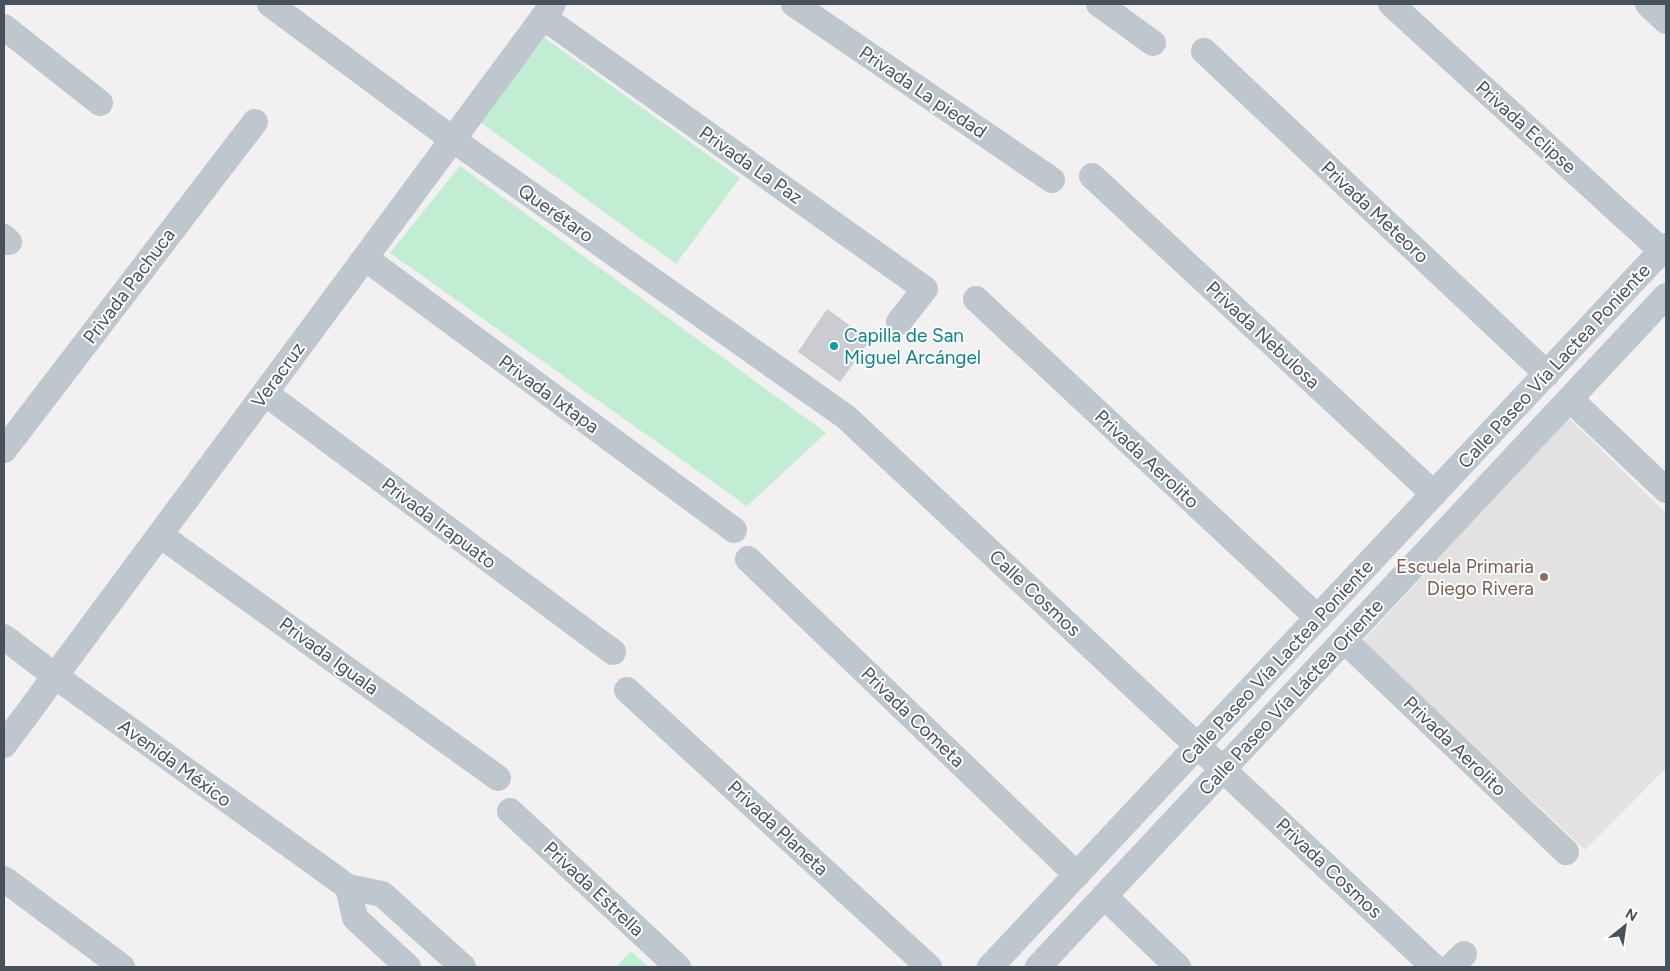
<svg xmlns="http://www.w3.org/2000/svg" width="1670" height="971" viewBox="0 0 1670 971" font-family="Figtree,sans-serif">
  <style>
    .education { fill: #e3e1e1 }
    .green { fill: #c1edd2 }
    .building { fill: #caccd2 }
    .lines { fill: none; stroke-linecap: round; stroke-linejoin: round }
    .minor { stroke: #bec7ce; stroke-width: 26 }
    .culture-dot { fill: #0f9aa8; stroke: #fff; stroke-width: 2 }
    .education-dot { fill: #8d6e63; stroke: #fff; stroke-width: 2 }
    .labels { text-anchor: middle; dominant-baseline: central; stroke-width: 4; stroke-linejoin: round; paint-order: stroke }
    .street-label { font-size: 19px; fill: #48525c; stroke: #fff }
    .culture-label { font-size: 19px; fill: #0d838f; stroke: #fff; text-anchor: start }
    .education-label { font-size: 19px; fill: #785e54; stroke: #fff; text-anchor: end }
  </style>
  <rect width="100%" height="100%" fill="#f2f0f0"/>
  <path class="education" d="M 1569,418 L 1666,513 L 1666,768 L 1585,850 L 1363,641 Z"/>
  <path class="green" d="M 545,38 L 740,178 L 676,264 L 480,122 Z
    M 460,166 L 826,433 L 747,506 L 390,253 Z
    M 631,951 L 648,967 L 616,967 Z"/>
  <path class="building" d="M 827,309 L 870,340 L 840,382 L 798,352 Z"/>
  <g class="lines">
    <path class="minor" d="M 270,4 L 452,139 L 846,417 L 1434,967
      M 794,4 L 1052,180
      M 1099,4 L 1153,43
      M 1391,4 L 1662,251
      M 1648,4 L 1666,21
      M 543,17 L 925,289 L 899,322
      M 4,27 L 100,103
      M 1204,51 L 1547,374
      M 1092,176 L 1434,494
      M 4,237 L 9,242
      M 365,258 L 734,530
      M 976,299 L 1318,618
      M 265,393 L 613,652
      M 1570,399 L 1666,490
      M 4,450 L 255,122
      M 160,535 L 498,778
      M 748,559 L 1077,875
      M 4,637 L 55,676 L 348,887 L 382,894 L 463,967
      M 1344,640 L 1566,852
      M 627,690 L 929,967
      M 4,745 L 553,4
      M 510,811 L 678,967
      M 4,879 L 122,967
      M 348,887 L 355,918 L 408,967
      M 1104,896 L 1178,967
      M 990,967 L 1666,246
      M 1038,967 L 1666,296
      M 1451,967 L 1464,954"/>
  </g>
  <circle class="culture-dot" cx="834" cy="346" r="5"/>
  <circle class="education-dot" cx="1544" cy="577" r="5"/>
  <g class="labels">
    <g class="street-label">
      <text transform="translate(923 92) rotate(34)">Privada La piedad</text>
      <text transform="translate(1526 127) rotate(42)">Privada Eclipse</text>
      <text transform="translate(751 165) rotate(35)">Privada La Paz</text>
      <text transform="translate(1375 212) rotate(43)">Privada Meteoro</text>
      <text transform="translate(556 213) rotate(35)">Querétaro</text>
      <text transform="translate(129 286) rotate(-53)">Privada Pachuca</text>
      <text transform="translate(1263 335) rotate(43)">Privada Nebulosa</text>
      <text transform="translate(1554 366) rotate(-47)">Calle Paseo Vía Lactea Poniente</text>
      <text transform="translate(278 375) rotate(-54)">Veracruz</text>
      <text transform="translate(549 394) rotate(36)">Privada Ixtapa</text>
      <text transform="translate(1147 459) rotate(43)">Privada Aerolito</text>
      <text transform="translate(439 523) rotate(37)">Privada Irapuato</text>
      <text transform="translate(1035 593) rotate(43)">Calle Cosmos</text>
      <text transform="translate(329 656) rotate(36)">Privada Iguala</text>
      <text transform="translate(1277 662) rotate(-47)">Calle Paseo Vía Lactea Poniente</text>
      <text transform="translate(1291 697) rotate(-47)">Calle Paseo Vía Láctea Oriente</text>
      <text transform="translate(913 717) rotate(44)">Privada Cometa</text>
      <text transform="translate(1455 746) rotate(44)">Privada Aerolito</text>
      <text transform="translate(175 763) rotate(36)">Avenida México</text>
      <text transform="translate(778 828) rotate(43)">Privada Planeta</text>
      <text transform="translate(1329 868) rotate(43)">Privada Cosmos</text>
      <text transform="translate(594 889) rotate(43)">Privada Estrella</text>
    </g>
    <g class="culture-label">
      <text x="844" y="335">Capilla de San<tspan x="844" dy="22">Miguel Arcángel</tspan></text>
    </g>
    <g class="education-label">
      <text x="1534" y="566">Escuela Primaria<tspan x="1534" dy="22">Diego Rivera</tspan></text>
    </g>
  </g>
  <rect width="1670" height="971" fill="none" stroke="#48525c" stroke-width="10"/>
  <g transform="translate(1625 926) rotate(30)" stroke="#ffffff" stroke-width="4" paint-order="stroke">
  <path d="M0-4L9 19L0 12L-9 19Z" fill="#48525c"/>
  <text y="-8" font-size="14" font-weight="bold" text-anchor="middle" fill="#48525c">N</text>
  </g>
</svg>
